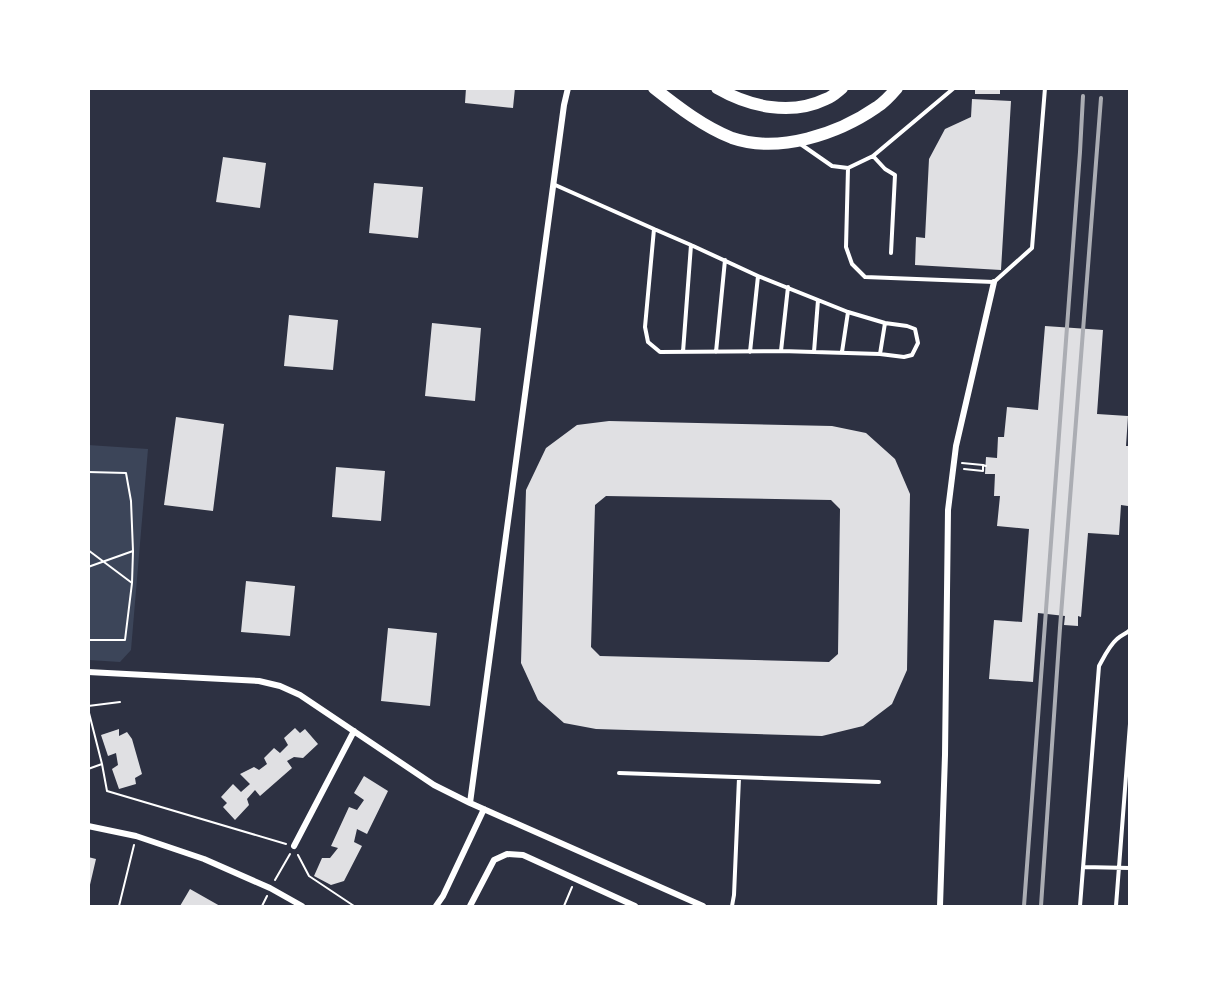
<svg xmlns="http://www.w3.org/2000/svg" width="1218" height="995" viewBox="0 0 1218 995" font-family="'Fira Sans Condensed',sans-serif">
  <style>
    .green { fill: #3c4559 }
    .building { fill: #e0e0e3; fill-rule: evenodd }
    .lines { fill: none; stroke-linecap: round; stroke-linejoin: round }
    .path { stroke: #fff; stroke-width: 2 }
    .service { stroke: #fff; stroke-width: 4 }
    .minor { stroke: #fff; stroke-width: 6 }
    .primary { stroke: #fff; stroke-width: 12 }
    .rail { stroke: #abadb3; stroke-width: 4 }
  </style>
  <rect width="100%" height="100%" fill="#2d3142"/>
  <path class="green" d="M 88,445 L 148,449 L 131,650 L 120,662 L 89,660 Z"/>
  <path class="building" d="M 466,88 L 515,88 L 513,108 L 465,103 Z
    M 975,88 L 1000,88 L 1000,94 L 975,94 Z
    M 972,99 L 1011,101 L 1001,270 L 915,265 L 916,237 L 925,238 L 929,159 L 945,129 L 971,117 Z
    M 223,157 L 266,163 L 260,208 L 216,202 Z
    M 374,183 L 423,187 L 418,238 L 369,233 Z
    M 289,315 L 338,320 L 333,370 L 284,366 Z
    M 432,323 L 481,328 L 475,401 L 425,396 Z
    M 1045,326 L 1103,330 L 1097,414 L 1128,416 L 1126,446 L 1130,446 L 1130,484 L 1128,506 L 1121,505 L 1119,535 L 1088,533 L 1081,617 L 1078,616 L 1078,626 L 1064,625 L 1065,616 L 1038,613 L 1033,682 L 989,679 L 994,620 L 1022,622 L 1029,529 L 997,526 L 1000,496 L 994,496 L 995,474 L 985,474 L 986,457 L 997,458 L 998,437 L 1004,437 L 1007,407 L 1038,410 Z
    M 176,417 L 224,424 L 213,511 L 164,505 Z
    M 609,421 L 832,426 L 866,433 L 895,459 L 910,494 L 907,670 L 892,704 L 863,726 L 822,736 L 596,729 L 564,723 L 538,700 L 521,663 L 526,490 L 546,448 L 577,425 ZM 606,496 L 831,500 L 840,509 L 838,654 L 829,662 L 600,656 L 591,647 L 595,505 Z
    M 336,467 L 385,471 L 381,521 L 332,517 Z
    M 246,581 L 295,586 L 290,636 L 241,632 Z
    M 388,628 L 437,633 L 430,706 L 381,701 Z
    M 295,728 L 300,733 L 305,729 L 318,744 L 303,758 L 294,757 L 287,761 L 292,768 L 260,796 L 255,790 L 247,799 L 249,805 L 235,820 L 223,807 L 227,803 L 221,797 L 233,784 L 241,792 L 250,784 L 240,774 L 254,767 L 259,770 L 267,764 L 264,758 L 274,748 L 280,753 L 288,745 L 284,738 Z
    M 119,729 L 119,736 L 127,732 L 132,739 L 142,774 L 135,778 L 136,784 L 119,789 L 112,769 L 118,765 L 116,753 L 108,756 L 101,735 Z
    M 364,776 L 388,791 L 367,834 L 357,829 L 354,842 L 362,846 L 344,881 L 331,885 L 314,876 L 322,858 L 330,858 L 338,848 L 331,846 L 349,807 L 357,810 L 364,800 L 354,793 Z
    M 88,857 L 96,859 L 89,889 L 88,889 Z
    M 190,889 L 220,906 L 180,906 Z"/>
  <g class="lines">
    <path class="path" d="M 962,463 L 983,465
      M 964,469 L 983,471 L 983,465 L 986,466
      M 88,472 L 126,473 L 131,501 L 133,551 L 132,583 L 125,640 L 88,640
      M 88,550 L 132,583
      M 88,567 L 133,551
      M 88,706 L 120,702
      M 88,709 L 102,764
      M 88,769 L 102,764 L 107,791 L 286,844
      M 298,855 L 309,876 L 354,906
      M 275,880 L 290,854
      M 119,906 L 134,845
      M 262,906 L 267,896
      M 564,906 L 572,887"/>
    <path class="service" d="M 799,143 L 832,166 L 848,168 L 873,156 L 954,88
      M 873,156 L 885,169 L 895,175 L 891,253
      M 848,168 L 846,247 L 852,264 L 865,277 L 994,282 L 1032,248 L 1045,88
      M 553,184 L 654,229 L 691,245 L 758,276 L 848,312 L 885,323 L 907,326 L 915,329 L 918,343 L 912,355 L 904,357 L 880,354 L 781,351 L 660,352 L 648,342 L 645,327 L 654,229
      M 781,351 L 788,287
      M 683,352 L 691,245
      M 716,352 L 725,260
      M 750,352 L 758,276
      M 814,352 L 818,300
      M 842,352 L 848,312
      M 880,354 L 885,323
      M 619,773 L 879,782
      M 1083,867 L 1130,868
      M 732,906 L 734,895 L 739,778
      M 1080,906 L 1099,666 C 1104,657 1109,646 1117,639 C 1121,635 1126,634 1130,630
      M 1116,906 L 1130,724"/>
    <path class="minor" d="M 88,672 L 259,681 L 280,686 L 300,695 L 434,785 L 470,803 L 703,906
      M 470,803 L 564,105 L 568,88
      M 88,826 L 136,836 L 204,859 L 270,888 L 302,906
      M 294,846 L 354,731
      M 436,906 L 443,896 L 484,809
      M 470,906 L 494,860 L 507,854 L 523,855 L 635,906
      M 940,906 L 945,755 L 948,510 L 956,446 L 994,282"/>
    <path class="primary" d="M 654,88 C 678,107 704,127 732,138 C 779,154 838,134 877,107 C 885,102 891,95 897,88
      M 717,88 C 750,107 791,116 826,99 C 832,97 837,92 842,88"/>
    <path class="rail" d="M 1024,906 L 1080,152 L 1083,96
      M 1041,906 L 1060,628 L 1101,98"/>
  </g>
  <rect width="1218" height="995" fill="none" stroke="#ffffff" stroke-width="180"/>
</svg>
